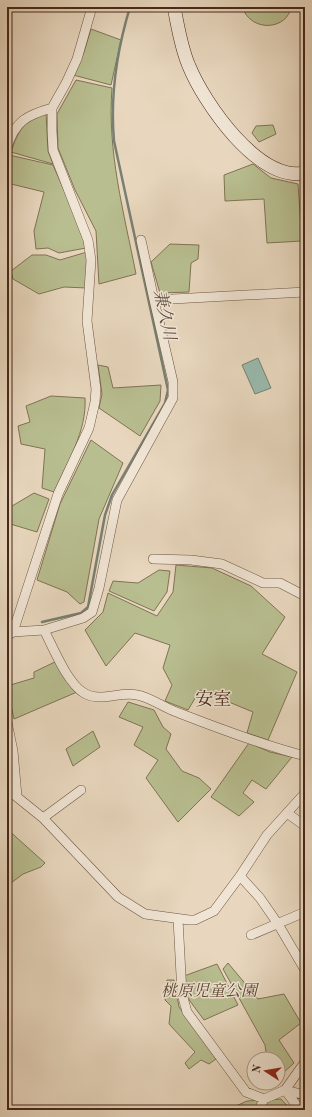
<svg xmlns="http://www.w3.org/2000/svg" width="312" height="1117" viewBox="0 0 312 1117" font-family="'Old Standard TT','Noto Serif JP',serif">
  <style>
    .green { fill: #b8be90; stroke: #807354 }
    .water { fill: #98baad; stroke: #788072 }
    .lines { fill: none; stroke-linecap: round; stroke-linejoin: round }
    .stream { stroke: #788072; stroke-width: 2.5 }
    .street-casing { stroke: #6f5442; stroke-width: 10 }
    .secondary-casing { stroke: #472819; stroke-width: 14 }
    .street { stroke: #f0e5d5; stroke-width: 9 }
    .secondary { stroke: #f0e5d5; stroke-width: 13 }
    .labels { text-anchor: middle; dominant-baseline: central; stroke-width: 3; stroke-linejoin: round; paint-order: stroke }
    .park-label { font-size: 16px; font-style: italic; fill: #5e4631; stroke: #f0e5d5 }
    .water-label { font-size: 17px; font-style: italic; fill: #5b4c3e; stroke: #f0e5d5 }
    .quarter-label { font-size: 18px; fill: #472819; stroke: #f0e5d5 }
  </style>
  <rect width="100%" height="100%" fill="#e8d7be"/>
  <filter id="stains"><feTurbulence type="fractalNoise" baseFrequency=".005" numOctaves="4"/><feColorMatrix values="0 0 0 0 .2 0 0 0 0 .09 0 0 0 0 .02 0 0 0 .5 -.17"/></filter>
  <radialGradient id="worn" r=".72"><stop offset=".6" stop-color="#630" stop-opacity="0"/><stop offset="1" stop-color="#630" stop-opacity=".3"/></radialGradient>
  <path class="green" d="M 242,7 L 291,7 C 288,29 252,34 242,7 Z
    M 91,29 L 121,40 L 111,85 L 73,75 L 84,52 Z
    M 76,80 L 112,88 C 107,151 124,213 136,274 L 99,284 L 96,231 L 75,190 L 58,148 L 57,114 Z
    M 46,113 L 48,151 L 53,164 L 11,152 C 19,129 23,122 46,113 Z
    M 273,125 L 276,134 L 259,142 L 252,133 L 256,126 Z
    M 9,155 L 53,165 L 86,241 L 86,248 L 59,253 L 48,248 L 36,249 L 34,231 L 44,192 L 7,183 L 7,161 Z
    M 253,164 L 271,178 L 298,184 L 302,241 L 267,243 L 264,199 L 225,201 L 224,175 Z
    M 170,244 L 199,245 L 198,259 L 191,263 L 189,292 L 160,293 L 151,262 Z
    M 87,252 L 87,288 L 64,287 L 39,294 L 13,279 L 11,271 L 32,255 L 46,255 L 60,260 Z
    M 98,365 L 108,367 L 113,388 L 161,385 L 160,401 L 140,436 L 99,408 L 102,394 Z
    M 51,396 L 85,398 C 87,431 67,463 54,492 L 42,488 L 45,449 L 21,444 L 18,426 L 30,422 L 26,406 Z
    M 91,440 L 123,463 L 99,519 L 84,602 L 80,604 L 67,592 L 37,580 L 60,504 Z
    M 34,493 L 49,499 L 37,532 L 7,523 L 7,509 Z
    M 176,565 L 212,568 L 251,586 L 285,617 L 262,654 L 297,672 L 268,740 L 247,733 L 253,712 L 200,690 L 188,710 L 165,701 L 172,685 L 163,668 L 170,645 L 135,633 L 106,666 L 85,630 L 103,612 L 108,593 L 157,616 L 173,592 Z
    M 159,570 L 170,571 L 167,592 L 154,611 L 109,591 L 113,581 L 138,583 Z
    M 57,661 L 70,686 L 77,692 L 14,719 L 7,686 L 34,678 L 34,672 Z
    M 128,702 L 154,710 L 163,727 L 171,734 L 166,749 L 182,771 L 199,778 L 211,789 L 178,822 L 146,778 L 158,760 L 134,745 L 143,727 L 119,717 Z
    M 93,731 L 100,747 L 73,766 L 66,749 Z
    M 249,743 L 270,752 L 292,757 L 266,789 L 252,780 L 243,793 L 254,802 L 239,816 L 211,797 Z
    M 7,829 L 45,863 L 41,867 L 23,874 L 7,886 Z
    M 228,963 L 258,999 L 284,994 L 301,1023 L 279,1040 L 294,1063 L 282,1074 L 278,1071 L 278,1059 L 267,1059 L 265,1045 L 223,969 Z
    M 217,964 L 238,1005 L 204,1020 L 187,997 L 184,976 Z
    M 167,980 L 174,980 L 179,1007 L 216,1059 L 209,1064 L 201,1060 L 189,1069 L 185,1063 L 195,1052 L 169,1024 L 171,1006 L 165,1000 Z
    M 281,1099 L 291,1110 L 235,1110 L 236,1106 L 247,1101 Z"/>
  <path class="water" d="M 258,358 L 271,388 L 255,394 L 242,365 Z"/>
  <g class="lines">
    <path class="stream" d="M 42,622 L 81,613 L 88,607 L 105,515 L 112,495 L 165,403 L 168,390 L 114,141 C 110,96 117,50 130,7"/>
    <g class="street-casing">
      <path id="street" d="M 7,147 C 15,121 27,115 52,108
        M 141,240 L 154,300
        M 153,559 L 191,560 L 222,564 L 263,583 L 280,583 L 305,596
        M 44,630 C 53,647 67,683 84,693 C 101,703 119,691 137,695 C 150,697 166,709 179,713 C 220,729 262,745 305,756
        M 13,632 L 58,494 L 89,428 L 95,402 L 96,389 L 87,321 L 91,260 L 88,240 L 53,150 L 52,130 L 52,108 L 66,83 L 77,59 L 92,7
        M 7,636 L 13,632 L 44,630 L 83,618 L 92,612 L 99,588 L 117,500 L 173,398 L 173,382 L 154,300 L 305,292
        M 7,722 L 13,751 L 17,796
        M 7,789 L 43,818 L 118,897 L 145,914 L 189,920 L 195,920 L 214,911 L 240,876 L 267,835 L 305,793
        M 287,813 L 305,826
        M 43,818 L 81,790
        M 240,876 L 260,898 L 278,924 L 305,970
        M 178,919 L 182,994 L 187,1012 L 246,1092 L 264,1099
        M 251,935 L 305,912
        M 285,1090 L 300,1110
        M 285,1090 L 305,1095
        M 259,1110 L 264,1099 L 285,1090 L 305,1062"/>
    </g>
    <g class="secondary-casing">
      <path id="secondary" d="M 174,7 C 178,27 181,48 189,66 C 204,103 258,182 305,173"/>
    </g>
    <use href="#street" class="street"/>
    <use href="#secondary" class="secondary"/>
  </g>
  <g class="labels">
    <g class="park-label">
      <text x="209" y="992">桃原児童公園</text>
    </g>
    <g class="water-label">
      <text transform="translate(164 315) rotate(78)">兼久川</text>
    </g>
    <g class="quarter-label">
      <text x="213" y="700">安室</text>
    </g>
  </g>
  <rect width="312" height="1117" fill="none" stroke="#e8d7be" stroke-width="24"/>
  <rect x="8" y="8" width="296" height="1101" fill="none" stroke="#472819" stroke-width="2"/>
  <rect x="12" y="12" width="288" height="1093" fill="none" stroke="#472819"/>
  <g transform="translate(266 1071) rotate(282)"><circle r="19" fill="#f0e5d5" stroke="#ac998a"/>
  <path d="M0-3L7 15L0 10L-7 15Z" fill="#8f2418"/>
  <text y="-6" font-size="11" font-weight="bold" text-anchor="middle" fill="#472819">N</text>
  </g>
  <rect width="100%" height="100%" filter="url(#stains)"/>
  <rect width="100%" height="100%" fill="url(#worn)"/>
</svg>
